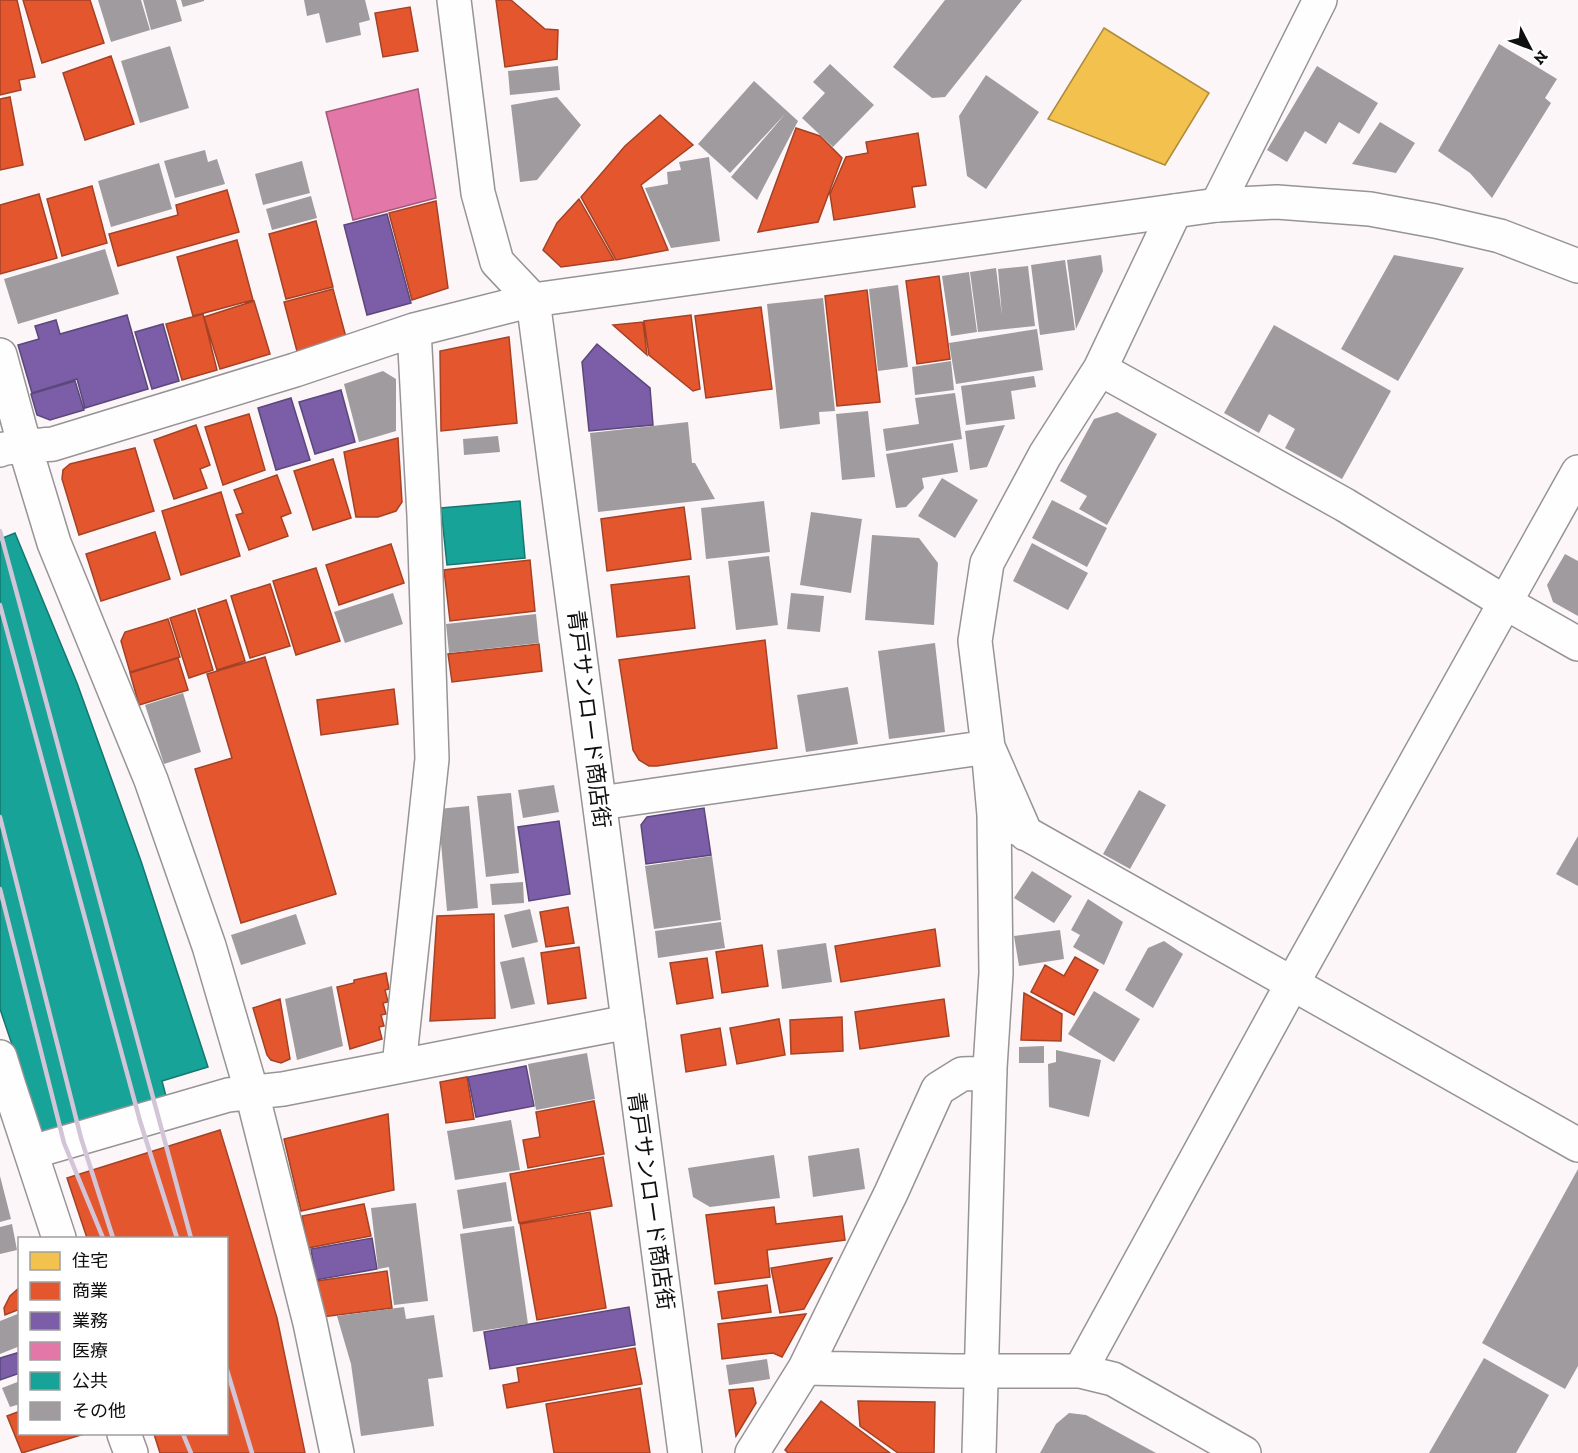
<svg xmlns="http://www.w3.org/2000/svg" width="1578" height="1453" viewBox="0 0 1578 1453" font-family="'Zilla Slab','Noto Sans JP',serif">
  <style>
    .homes { fill: #f2c14e; stroke: #ae8c3b; stroke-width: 1.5 }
    .shops { fill: #e4572e; stroke: #a44225; stroke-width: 1.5 }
    .offices { fill: #7b5ea7; stroke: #5b477a; stroke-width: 1.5 }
    .health { fill: #e377a8; stroke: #a4587a; stroke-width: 1.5 }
    .public { fill: #17a398; stroke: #15776f; stroke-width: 1.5 }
    .building { fill: #a09b9e }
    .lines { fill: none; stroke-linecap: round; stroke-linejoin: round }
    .minor-casing { stroke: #969495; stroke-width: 36 }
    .tertiary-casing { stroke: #969495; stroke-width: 36 }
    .minor { stroke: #fffefe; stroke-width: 33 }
    .tertiary { stroke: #fffefe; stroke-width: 33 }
    .rail { stroke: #d3c5d8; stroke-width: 4.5 }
    .labels { text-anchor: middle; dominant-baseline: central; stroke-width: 6; stroke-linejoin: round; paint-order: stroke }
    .street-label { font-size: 22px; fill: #101010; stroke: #fff }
  </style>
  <rect width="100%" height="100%" fill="#fcf6f9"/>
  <path class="homes" d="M 1104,28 L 1209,93 L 1165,165 L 1048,119 Z"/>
  <path class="shops" d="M 0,0 L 17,0 L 35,77 L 19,80 L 21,90 L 0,95 Z
    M 23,0 L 90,0 L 104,43 L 42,63 Z
    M 496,0 L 511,0 L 545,29 L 558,30 L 557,59 L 505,67 Z
    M 410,7 L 418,51 L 383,57 L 375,13 Z
    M 111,56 L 134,124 L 85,140 L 63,73 Z
    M 10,97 L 23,165 L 0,170 L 0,99 Z
    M 660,115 L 693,145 L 641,185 L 668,250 L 616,260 L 581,197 L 625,146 Z
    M 796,128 L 820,136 L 842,158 L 818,222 L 758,232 Z
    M 918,133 L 926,185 L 912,187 L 915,207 L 834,220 L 830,194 L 846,157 L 868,153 L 866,142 Z
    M 92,186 L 107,243 L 62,256 L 47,199 Z
    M 227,190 L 239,232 L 118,266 L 109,234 L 178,215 L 176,205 Z
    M 39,194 L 57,258 L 0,274 L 0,205 Z
    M 579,199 L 614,260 L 561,267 L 543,250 L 557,223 Z
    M 436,201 L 448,288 L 412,300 L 389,213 Z
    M 316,221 L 333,287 L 286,299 L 269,234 Z
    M 237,240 L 253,300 L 193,316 L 177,257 Z
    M 939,276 L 950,359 L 917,364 L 906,281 Z
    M 333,289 L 347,341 L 298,355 L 284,302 Z
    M 867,290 L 880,402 L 837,406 L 825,296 Z
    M 254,301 L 270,354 L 220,369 L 204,317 Z
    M 761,307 L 772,389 L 706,398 L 695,316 Z
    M 203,314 L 217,370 L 182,380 L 166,324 Z
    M 691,315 L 700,389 L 693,391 L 649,355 L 644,321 Z
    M 643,322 L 647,355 L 613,325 Z
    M 509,337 L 517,423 L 441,431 L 440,351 Z
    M 249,414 L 265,470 L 223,485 L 205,427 Z
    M 196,425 L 210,465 L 200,469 L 207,488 L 174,499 L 154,440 Z
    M 398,438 L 402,502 L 396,511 L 378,517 L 356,517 L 344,452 Z
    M 135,448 L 154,511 L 79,535 L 62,479 L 63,470 L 70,464 Z
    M 333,459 L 351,518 L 313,530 L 294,471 Z
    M 277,475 L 291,513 L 281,517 L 288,536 L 249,550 L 236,515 L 243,513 L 234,490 Z
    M 221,492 L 240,556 L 181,575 L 162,511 Z
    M 684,507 L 691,559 L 607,571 L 601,519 Z
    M 155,532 L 170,579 L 101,601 L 86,554 Z
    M 391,544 L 404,583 L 339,605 L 326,565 Z
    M 530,560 L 535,611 L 450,621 L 444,570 Z
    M 316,568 L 340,641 L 296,655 L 273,581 Z
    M 689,576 L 695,628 L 617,637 L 611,585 Z
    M 270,584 L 290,646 L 250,658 L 231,596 Z
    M 226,600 L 245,661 L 217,670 L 198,609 Z
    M 195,610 L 213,670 L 189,678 L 170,618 Z
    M 168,619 L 180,657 L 130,672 L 121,641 L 125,632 Z
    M 765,640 L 777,748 L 657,766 L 649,766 L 639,760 L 633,750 L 619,660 Z
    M 539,644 L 542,671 L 452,682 L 448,654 Z
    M 265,657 L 336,894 L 241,923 L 195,769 L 232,758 L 207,674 Z
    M 178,658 L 188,690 L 139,705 L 130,673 Z
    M 394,689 L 398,724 L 321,735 L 317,700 Z
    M 568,907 L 574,943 L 546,947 L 540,912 Z
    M 494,914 L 495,1018 L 430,1021 L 437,916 Z
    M 935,929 L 940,966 L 841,982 L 835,946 Z
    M 762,945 L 768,986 L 722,993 L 716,952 Z
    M 579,947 L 586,998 L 548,1004 L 541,953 Z
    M 1075,957 L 1098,970 L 1074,1015 L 1031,992 L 1045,965 L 1064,976 Z
    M 707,958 L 713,998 L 677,1004 L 670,963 Z
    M 386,973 L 389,989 L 385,990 L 388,1002 L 383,1003 L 386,1014 L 381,1015 L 384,1026 L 379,1027 L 382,1039 L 350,1049 L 337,987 L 354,983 L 354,980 Z
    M 1024,993 L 1062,1014 L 1061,1041 L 1021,1040 Z
    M 280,999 L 290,1059 L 281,1063 L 271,1060 L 267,1055 L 253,1008 Z
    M 944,999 L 949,1036 L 860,1049 L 855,1012 Z
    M 842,1017 L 843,1051 L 791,1054 L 790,1020 Z
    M 779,1019 L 785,1055 L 737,1064 L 730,1028 Z
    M 720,1028 L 726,1065 L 686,1072 L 681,1035 Z
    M 467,1077 L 474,1119 L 446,1123 L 440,1082 Z
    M 594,1101 L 604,1154 L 528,1168 L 523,1140 L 540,1137 L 536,1112 Z
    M 388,1114 L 394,1190 L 301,1211 L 284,1139 Z
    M 220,1130 L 277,1318 L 305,1453 L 160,1453 L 154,1434 L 226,1434 L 226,1238 L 87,1238 L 67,1178 Z
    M 603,1157 L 612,1206 L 519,1223 L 510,1174 Z
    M 364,1204 L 371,1236 L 308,1248 L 302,1216 Z
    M 774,1207 L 776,1224 L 842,1216 L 845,1240 L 767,1250 L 770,1277 L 715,1284 L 706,1215 Z
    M 590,1212 L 606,1308 L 537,1320 L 520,1224 Z
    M 832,1258 L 804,1309 L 780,1313 L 771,1268 Z
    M 387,1271 L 392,1308 L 322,1317 L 317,1281 Z
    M 767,1285 L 771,1312 L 722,1319 L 718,1292 Z
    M 20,1287 L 20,1309 L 5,1315 L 4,1308 L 10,1296 Z
    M 806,1314 L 782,1357 L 773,1353 L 722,1359 L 718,1324 Z
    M 635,1348 L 642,1384 L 507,1408 L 503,1385 L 519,1382 L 517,1368 Z
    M 640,1388 L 650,1453 L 554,1453 L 546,1404 Z
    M 753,1388 L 756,1403 L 736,1436 L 729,1390 Z
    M 821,1401 L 890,1453 L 788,1453 L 785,1450 Z
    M 858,1401 L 935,1402 L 934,1453 L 898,1453 L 860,1426 Z
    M 20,1411 L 20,1434 L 84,1434 L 22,1453 L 7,1416 Z"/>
  <path class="offices" d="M 387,214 L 411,303 L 367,315 L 344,225 Z
    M 127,315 L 148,389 L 85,408 L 77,379 L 32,393 L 18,345 L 39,339 L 35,326 L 56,320 L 60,334 Z
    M 163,324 L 179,381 L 152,389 L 135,332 Z
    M 597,344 L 650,388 L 653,425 L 589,431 L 582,362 Z
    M 75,381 L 84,410 L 50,420 L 37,415 L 31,394 Z
    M 341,390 L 355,442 L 315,454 L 299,402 Z
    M 291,398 L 310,460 L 276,470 L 258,408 Z
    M 704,808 L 711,855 L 646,864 L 641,825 L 647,817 Z
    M 559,821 L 570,894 L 529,901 L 518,827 Z
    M 526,1066 L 534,1106 L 476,1117 L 468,1077 Z
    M 372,1238 L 377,1269 L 316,1280 L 311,1249 Z
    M 629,1307 L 635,1345 L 490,1369 L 484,1332 Z
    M 20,1352 L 20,1373 L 0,1380 L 0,1358 Z"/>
  <path class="health" d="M 418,89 L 436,198 L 353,220 L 326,112 Z"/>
  <path class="public" d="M 520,501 L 525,558 L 447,565 L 441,508 Z
    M 15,533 L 77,683 L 141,861 L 208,1067 L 162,1081 L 173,1123 L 52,1163 L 0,1009 L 0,539 Z"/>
  <path class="building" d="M 98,0 L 141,0 L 150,30 L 111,42 Z
    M 143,0 L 176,0 L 182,21 L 151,30 Z
    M 181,0 L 204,0 L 204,1 L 183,7 Z
    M 304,0 L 365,0 L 370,20 L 359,23 L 361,35 L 326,43 L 319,13 L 307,16 Z
    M 945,0 L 1022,0 L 945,97 L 932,98 L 893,67 Z
    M 1499,44 L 1557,79 L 1545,98 L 1551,103 L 1492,198 L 1470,173 L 1438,151 Z
    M 170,46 L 189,108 L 140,123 L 121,61 Z
    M 830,64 L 874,105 L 833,147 L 802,118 L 825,93 L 813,82 Z
    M 558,66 L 560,90 L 510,95 L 508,71 Z
    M 1317,66 L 1378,103 L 1359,134 L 1339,122 L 1326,144 L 1305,131 L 1287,162 L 1267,150 Z
    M 986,75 L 1039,112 L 986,189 L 967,176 L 959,116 Z
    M 754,81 L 798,121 L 757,200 L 731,177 L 786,113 L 730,173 L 698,144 Z
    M 557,97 L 581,125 L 537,180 L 520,182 L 511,105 Z
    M 1380,122 L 1415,143 L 1396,173 L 1352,164 Z
    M 205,150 L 208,162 L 217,159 L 225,184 L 175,198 L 164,161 Z
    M 709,157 L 720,241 L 671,248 L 645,188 L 668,184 L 667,172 L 681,170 L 679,162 Z
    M 302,161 L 310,193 L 263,205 L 255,174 Z
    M 159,163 L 172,209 L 111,227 L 98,181 Z
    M 311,196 L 317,218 L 272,230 L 266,209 Z
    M 105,249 L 119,294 L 18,324 L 4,279 Z
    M 1101,255 L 1103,271 L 1076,329 L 1067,260 Z
    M 1394,255 L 1464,268 L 1398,381 L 1341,349 Z
    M 1065,260 L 1075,330 L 1040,335 L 1031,265 Z
    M 1028,266 L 1035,326 L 978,332 L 970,272 L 996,268 L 1002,316 L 998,269 Z
    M 969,272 L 977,332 L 951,336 L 942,276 Z
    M 898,285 L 908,367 L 878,371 L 869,289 Z
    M 823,298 L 835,411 L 819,412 L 820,424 L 780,429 L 767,304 Z
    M 1274,325 L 1391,391 L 1342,479 L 1285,448 L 1295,429 L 1269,414 L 1259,433 L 1224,413 Z
    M 1037,329 L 1043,370 L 956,384 L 949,343 Z
    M 951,361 L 954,390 L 915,395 L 912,367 Z
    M 383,371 L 396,379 L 396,431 L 359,442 L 344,384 Z
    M 1034,376 L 1036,387 L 1011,391 L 1015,419 L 966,425 L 961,386 Z
    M 955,393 L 962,439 L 886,451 L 883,429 L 919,424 L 915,398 Z
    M 868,411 L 875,477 L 842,480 L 836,414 Z
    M 1117,412 L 1157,434 L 1107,525 L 1079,509 L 1087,496 L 1060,481 L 1094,419 Z
    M 688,422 L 692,463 L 695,463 L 715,499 L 598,512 L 590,433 Z
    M 1005,425 L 987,467 L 970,470 L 965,431 Z
    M 498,436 L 500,452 L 464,455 L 463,439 Z
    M 953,443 L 958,472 L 922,478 L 924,488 L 906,507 L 896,508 L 886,454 Z
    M 942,478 L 978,500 L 955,538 L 918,516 Z
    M 1052,500 L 1107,528 L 1087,567 L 1032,538 Z
    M 764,501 L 770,552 L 706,559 L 701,508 Z
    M 811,512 L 862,519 L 851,593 L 800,585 Z
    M 872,535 L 919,538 L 938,563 L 934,625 L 865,620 Z
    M 1032,543 L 1088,573 L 1068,610 L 1013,581 Z
    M 1565,554 L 1578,561 L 1578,616 L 1553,602 L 1547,585 Z
    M 769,556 L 778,625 L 736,630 L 728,561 Z
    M 393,593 L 403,624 L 345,643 L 334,612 Z
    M 791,593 L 824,596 L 820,632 L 787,629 Z
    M 536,614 L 539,643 L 449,653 L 446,624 Z
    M 935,643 L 945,732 L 889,739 L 878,651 Z
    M 848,687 L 858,744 L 806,752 L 797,695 Z
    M 183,693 L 201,752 L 164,764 L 145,705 Z
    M 554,785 L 559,812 L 523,818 L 518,790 Z
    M 1139,790 L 1166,805 L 1130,869 L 1103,854 Z
    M 511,793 L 519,873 L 486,877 L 477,796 Z
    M 469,806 L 478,908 L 447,911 L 438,809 Z
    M 1578,836 L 1578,886 L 1556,874 Z
    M 712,856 L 721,920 L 654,929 L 645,866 Z
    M 1032,871 L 1072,896 L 1054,923 L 1014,898 Z
    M 523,882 L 524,903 L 492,905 L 490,884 Z
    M 1088,899 L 1123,922 L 1104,965 L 1073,947 L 1080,935 L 1071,930 Z
    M 530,909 L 538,942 L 512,948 L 504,915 Z
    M 296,914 L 306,944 L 241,965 L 231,935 Z
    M 721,922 L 725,948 L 658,958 L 655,931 Z
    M 1060,930 L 1064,959 L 1019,966 L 1014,936 Z
    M 1164,941 L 1183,954 L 1153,1008 L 1125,990 L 1148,948 Z
    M 826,943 L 832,982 L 782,989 L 777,950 Z
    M 524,957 L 535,1004 L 511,1009 L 500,962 Z
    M 332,986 L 343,1046 L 297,1060 L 285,999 Z
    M 1094,991 L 1140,1019 L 1114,1062 L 1068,1034 Z
    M 1044,1046 L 1044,1063 L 1019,1063 L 1019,1047 Z
    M 1056,1050 L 1101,1060 L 1089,1117 L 1049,1107 L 1048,1064 L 1056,1062 Z
    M 587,1053 L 595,1099 L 536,1110 L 528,1064 Z
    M 511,1120 L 520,1170 L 455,1180 L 447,1131 Z
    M 859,1148 L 865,1189 L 813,1197 L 808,1156 Z
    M 774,1155 L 780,1198 L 710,1207 L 693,1197 L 688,1168 Z
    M 1578,1169 L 1578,1366 L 1565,1389 L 1482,1343 Z
    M 0,1176 L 11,1219 L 0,1222 Z
    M 506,1182 L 512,1221 L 463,1229 L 457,1190 Z
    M 416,1203 L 428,1301 L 394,1305 L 389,1267 L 378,1269 L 371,1208 Z
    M 12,1224 L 17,1250 L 0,1254 L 0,1227 Z
    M 514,1226 L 528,1324 L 473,1332 L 460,1234 Z
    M 404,1307 L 406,1319 L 434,1315 L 443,1377 L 428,1379 L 434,1426 L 361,1436 L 351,1364 L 337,1316 Z
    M 20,1313 L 20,1346 L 0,1354 L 0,1321 Z
    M 1484,1358 L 1549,1395 L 1516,1453 L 1429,1453 Z
    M 767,1359 L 770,1379 L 729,1385 L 726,1365 Z
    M 20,1381 L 20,1404 L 10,1407 L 2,1388 Z
    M 1069,1413 L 1086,1415 L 1156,1453 L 1040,1453 L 1056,1424 Z"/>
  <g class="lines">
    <g class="minor-casing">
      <path id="minor" d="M 1217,205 L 1320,0
        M 0,355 L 25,447 L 54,543 L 151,780 L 209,946 L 252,1093 L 310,1323 L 337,1453
        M 1100,369 L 1345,505 L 1506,603 L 1578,644
        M 0,450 C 6,447 43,445 53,444 L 295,370 L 414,330 L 533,300
        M 600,803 L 988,747 L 994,815 L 996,973 L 990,1068 L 979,1453
        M 1008,823 L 1578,1145
        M 1026,834 L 988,747 L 975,641 L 987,563 L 1045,455 L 1100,369 L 1175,211
        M 0,1057 L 9,1086
        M 399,1066 L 432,759 L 424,516 L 414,330
        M 0,1087 L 9,1086 L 59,1238
        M 32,1152 L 228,1095 L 283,1089 L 628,1022
        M 805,1368 L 952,1371 L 1080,1371 L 1113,1379 L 1244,1453
        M 1080,1371 L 1292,984 L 1578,472
        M 124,1434 L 131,1453
        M 752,1453 L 805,1368 L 891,1193 L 938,1089 L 962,1074 L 990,1073"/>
    </g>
    <g class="tertiary-casing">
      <path id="tertiary" d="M 454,0 L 478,193 L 497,262 L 533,300 L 685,1453
        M 533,300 L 1217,205 L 1277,202 L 1370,209 L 1435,221 L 1500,236 L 1578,266"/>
    </g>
    <use href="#minor" class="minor"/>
    <use href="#tertiary" class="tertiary"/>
    <path class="rail" d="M 0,531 L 191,1238
      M 0,605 L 140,1121 L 177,1238
      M 0,817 L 81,1138 L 113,1238
      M 0,889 L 64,1143 L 103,1238
      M 226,1367 L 252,1453
      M 183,1434 L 191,1453"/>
  </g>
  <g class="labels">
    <g class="street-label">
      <text transform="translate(589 719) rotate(83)">青戸サンロード商店街</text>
      <text transform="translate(651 1201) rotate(82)">青戸サンロード商店街</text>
    </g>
  </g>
  <rect x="18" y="1237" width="210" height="198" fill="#ffffff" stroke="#9f9f9f" stroke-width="1.5"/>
  <rect x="30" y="1252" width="30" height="18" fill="#f2c14e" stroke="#9f9f9f" stroke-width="1.5"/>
  <text x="72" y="1267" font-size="18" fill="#101010">住宅</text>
  <rect x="30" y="1282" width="30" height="18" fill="#e4572e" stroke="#9f9f9f" stroke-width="1.5"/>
  <text x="72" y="1297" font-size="18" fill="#101010">商業</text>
  <rect x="30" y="1312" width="30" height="18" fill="#7b5ea7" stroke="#9f9f9f" stroke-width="1.5"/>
  <text x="72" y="1327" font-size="18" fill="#101010">業務</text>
  <rect x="30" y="1342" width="30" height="18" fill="#e377a8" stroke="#9f9f9f" stroke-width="1.5"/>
  <text x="72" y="1357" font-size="18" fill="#101010">医療</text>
  <rect x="30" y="1372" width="30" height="18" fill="#17a398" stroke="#9f9f9f" stroke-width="1.5"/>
  <text x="72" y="1387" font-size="18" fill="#101010">公共</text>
  <rect x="30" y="1402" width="30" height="18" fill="#a09b9e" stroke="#9f9f9f" stroke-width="1.5"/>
  <text x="72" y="1417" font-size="18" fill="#101010">その他</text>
  <g transform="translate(1530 48) rotate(132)" stroke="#ffffff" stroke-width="4.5" paint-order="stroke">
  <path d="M0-4.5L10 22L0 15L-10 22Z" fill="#101010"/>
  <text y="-9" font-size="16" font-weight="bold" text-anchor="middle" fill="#101010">N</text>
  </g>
</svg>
